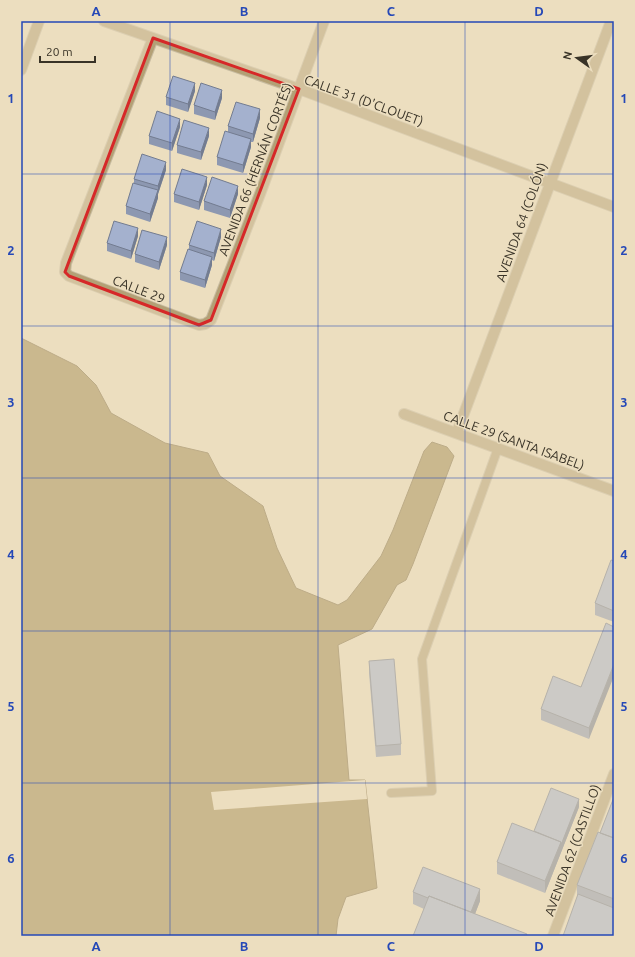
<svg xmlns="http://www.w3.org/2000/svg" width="635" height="957" viewBox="0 0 635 957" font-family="Ubuntu,sans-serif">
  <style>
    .water { fill: #a18952; stroke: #826f45 }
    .pier { fill: #ecdebf }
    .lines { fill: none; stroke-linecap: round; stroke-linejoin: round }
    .lane-casing { stroke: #c8bca1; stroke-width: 10 }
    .street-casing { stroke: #c8bca1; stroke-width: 12 }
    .lane { stroke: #b3a075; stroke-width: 8 }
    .street { stroke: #b3a075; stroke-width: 10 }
    .wall { fill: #8d98b1 }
    .shaded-wall { fill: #737c90 }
    .building { fill: #a4b1ce; stroke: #737c90 }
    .marked { fill: none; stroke: #d62828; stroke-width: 3; stroke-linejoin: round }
    .grid { fill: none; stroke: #2548b7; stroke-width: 1; stroke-opacity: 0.55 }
    .labels { text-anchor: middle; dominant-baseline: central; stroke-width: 3; stroke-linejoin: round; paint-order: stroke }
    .street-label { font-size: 13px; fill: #393327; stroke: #ecdebf }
    .neatline { fill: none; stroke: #2548b7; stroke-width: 1.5 }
    .grid-label { font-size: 13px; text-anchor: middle; font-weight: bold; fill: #2548b7 }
  </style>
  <rect width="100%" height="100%" fill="#ecdebf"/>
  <path class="water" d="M 21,338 L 77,366 L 96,385 L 111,413 L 165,443 L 208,453 L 220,476 L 263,506 L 277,548 L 296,588 L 338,605 L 347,600 L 381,556 L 393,530 L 424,451 L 432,442 L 447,447 L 454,456 L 413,564 L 406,580 L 397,585 L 372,629 L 338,645 L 349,780 L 365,780 L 377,888 L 346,897 L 338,919 L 336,936 L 21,936 Z"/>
  <path class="pier" d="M 365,780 L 367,799 L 214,810 L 211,792 Z"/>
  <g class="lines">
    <g class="lane-casing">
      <path id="lane" d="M 391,793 L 432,791 L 422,659 L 498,448"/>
    </g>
    <g class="street-casing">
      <path id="street" d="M 104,21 L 299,89 L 614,207
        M 153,38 L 66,263 L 65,272 L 69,276 L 199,325 L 205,324 L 211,320 L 260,194 L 324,21
        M 21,70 L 39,21
        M 404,414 L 614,491
        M 457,432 L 611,21
        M 553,936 L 614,774"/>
    </g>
    <use href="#lane" class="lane"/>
    <use href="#street" class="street"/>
  </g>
  <path class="wall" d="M 195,91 L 188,112 L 166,105 L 166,97 Z
    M 222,98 L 215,120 L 194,114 L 194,105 Z
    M 260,118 L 253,142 L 251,142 L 251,147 L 243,173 L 217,165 L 217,157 L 228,132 L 228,126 Z
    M 180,127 L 172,151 L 149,144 L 149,136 Z
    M 209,136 L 201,160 L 177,153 L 177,145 Z
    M 166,170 L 158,194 L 158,198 L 150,222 L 126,214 L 126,206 L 134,183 L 134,179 Z
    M 207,185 L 199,210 L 174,202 L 174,194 Z
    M 238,194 L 230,218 L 204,210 L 204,201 Z
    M 138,236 L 131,259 L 107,251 L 107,243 Z
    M 221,237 L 214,261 L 212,260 L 212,265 L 205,288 L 180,280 L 180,272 L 189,249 L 189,245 Z
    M 167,245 L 159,270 L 135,262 L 135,254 Z
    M 614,561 L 614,622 L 595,615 L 595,603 Z
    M 606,623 L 589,739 L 541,720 L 541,709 L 581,687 Z
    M 369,661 L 401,744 L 401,755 L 376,757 L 369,673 Z
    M 614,797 L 614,936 L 577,897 L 577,885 L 600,833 Z
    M 579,807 L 545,893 L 497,874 L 497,862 L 534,831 Z
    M 413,892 L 480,901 L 475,914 L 527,936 L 424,909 L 413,904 Z"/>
  <path class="shaded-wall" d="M 195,83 L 195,91 L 188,112 L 188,104 Z
    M 222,90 L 222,98 L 215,120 L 215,112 Z
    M 260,109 L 260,118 L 253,142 L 253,134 Z
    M 180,119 L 180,127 L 172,151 L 172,143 Z
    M 209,128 L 209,136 L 201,160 L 201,152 Z
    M 251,139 L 251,147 L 243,173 L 243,165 Z
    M 166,162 L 166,170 L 158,194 L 158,186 Z
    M 207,177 L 207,185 L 199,210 L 199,202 Z
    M 238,186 L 238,194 L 230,218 L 230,210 Z
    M 158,190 L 158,198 L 150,222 L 150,214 Z
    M 138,228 L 138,236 L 131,259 L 131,251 Z
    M 221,229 L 221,237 L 214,261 L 214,253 Z
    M 167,237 L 167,245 L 159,270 L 159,262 Z
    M 212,257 L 212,265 L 205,288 L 205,280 Z
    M 614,664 L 614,676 L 589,739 L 589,728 Z
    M 579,799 L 579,807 L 545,893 L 545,881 L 561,842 Z
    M 480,889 L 480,901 L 470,927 L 470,915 Z"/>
  <path class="building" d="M 173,76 L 195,83 L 188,104 L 166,97 Z
    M 201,83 L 222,90 L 215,112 L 194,105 Z
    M 236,102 L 260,109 L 253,134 L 228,126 Z
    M 157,111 L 180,119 L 172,143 L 149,136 Z
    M 184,120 L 209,128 L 201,152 L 177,145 Z
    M 225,131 L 251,139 L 243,165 L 217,157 Z
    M 142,154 L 166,162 L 158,186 L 134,179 Z
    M 182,169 L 207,177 L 199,202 L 174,194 Z
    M 212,177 L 238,186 L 230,210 L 204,201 Z
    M 133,183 L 158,190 L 150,214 L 126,206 Z
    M 114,221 L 138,228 L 131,251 L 107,243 Z
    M 197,221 L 221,229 L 214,253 L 189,245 Z
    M 142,230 L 167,237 L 159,262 L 135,254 Z
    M 188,249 L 212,257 L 205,280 L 180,272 Z
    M 611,560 L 614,561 L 614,611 L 595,603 Z
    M 606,623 L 614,627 L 614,664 L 589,728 L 541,709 L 553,676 L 581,687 Z
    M 394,659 L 401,744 L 376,746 L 369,661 Z
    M 551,788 L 579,799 L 561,845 L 561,842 L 534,831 Z
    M 614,797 L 614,838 L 600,833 Z
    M 512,823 L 561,842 L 545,881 L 497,862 Z
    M 598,832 L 614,838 L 614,899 L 577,885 Z
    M 423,867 L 480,889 L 471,912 L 429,896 L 428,898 L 413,892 Z
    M 578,894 L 614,908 L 614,936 L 563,936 Z
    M 429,896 L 527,934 L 526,936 L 413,936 Z"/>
  <path d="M0 0H635V957H0ZM 153,38 L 299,89 L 211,320 L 199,325 L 69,276 L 65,272 Z" fill="#ecdebf" fill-opacity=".55" fill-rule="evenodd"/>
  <path class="marked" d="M 153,38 L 299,89 L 211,320 L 199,325 L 69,276 L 65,272 Z"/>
  <path class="grid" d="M 170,21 L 170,936M 318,21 L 318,936M 465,21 L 465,936M 21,174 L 614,174M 21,326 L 614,326M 21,478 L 614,478M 21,631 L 614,631M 21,783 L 614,783"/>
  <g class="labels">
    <g class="street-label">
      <text transform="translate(364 100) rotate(20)">CALLE 31 (D'CLOUET)</text>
      <text transform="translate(255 169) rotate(-69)">AVENIDA 66 (HERNÁN CORTÉS)</text>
      <text transform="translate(521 222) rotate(-70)">AVENIDA 64 (COLÓN)</text>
      <text transform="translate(139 289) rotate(21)">CALLE 29</text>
      <text transform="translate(514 440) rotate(20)">CALLE 29 (SANTA ISABEL)</text>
      <text transform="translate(572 850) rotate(-70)">AVENIDA 62 (CASTILLO)</text>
    </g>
  </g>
  <rect width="635" height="957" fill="none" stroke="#ecdebf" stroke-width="44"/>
  <g transform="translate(577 58) rotate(284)" stroke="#ecdebf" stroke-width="3" paint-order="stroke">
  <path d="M0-3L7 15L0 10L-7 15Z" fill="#393327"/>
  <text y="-6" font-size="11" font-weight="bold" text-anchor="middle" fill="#393327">N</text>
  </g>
  <path d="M40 56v6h55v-6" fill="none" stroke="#393327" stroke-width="2"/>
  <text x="46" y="56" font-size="12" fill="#393327" stroke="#ecdebf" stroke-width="3" paint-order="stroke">20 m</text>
  <rect x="22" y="22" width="591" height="913" class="neatline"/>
  <g class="grid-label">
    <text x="96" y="16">A</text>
    <text x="244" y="16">B</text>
    <text x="391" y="16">C</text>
    <text x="539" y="16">D</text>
    <text x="11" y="103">1</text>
    <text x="624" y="103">1</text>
    <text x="11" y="255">2</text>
    <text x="624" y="255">2</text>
    <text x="11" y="407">3</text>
    <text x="624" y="407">3</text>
    <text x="11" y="559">4</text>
    <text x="624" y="559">4</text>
    <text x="11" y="711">5</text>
    <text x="624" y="711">5</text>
    <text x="11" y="863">6</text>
    <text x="624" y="863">6</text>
    <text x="96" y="951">A</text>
    <text x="244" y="951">B</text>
    <text x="391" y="951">C</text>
    <text x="539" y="951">D</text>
  </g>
</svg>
